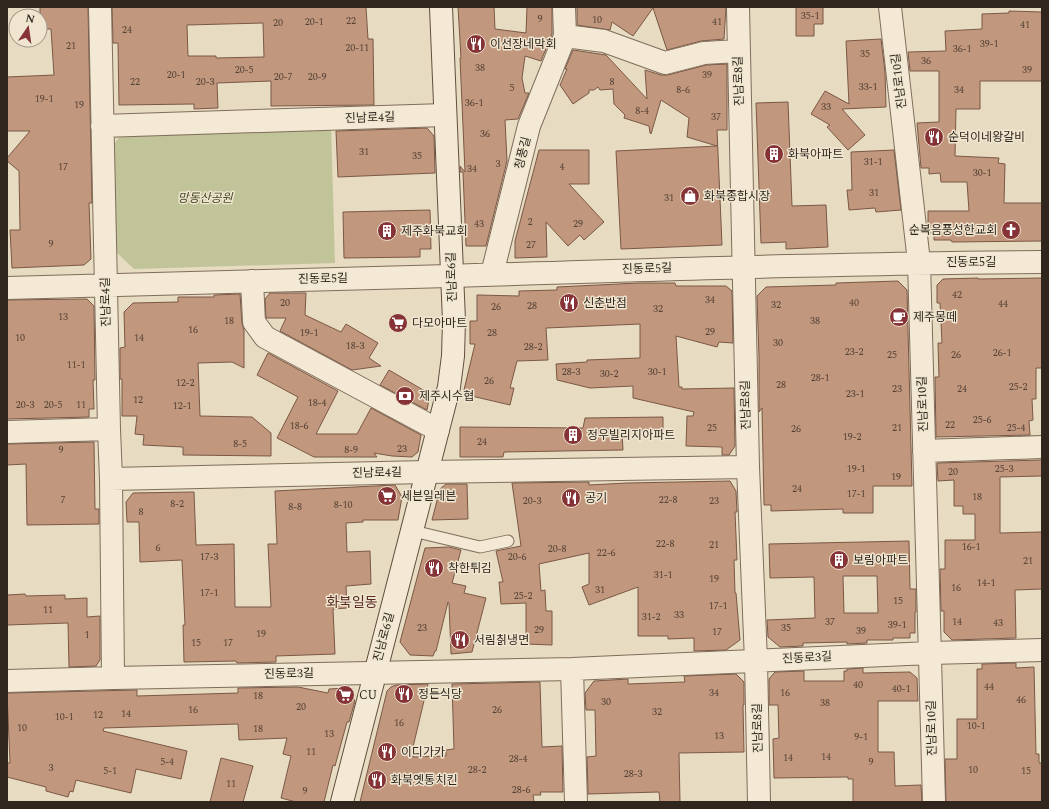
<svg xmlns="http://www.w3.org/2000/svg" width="1049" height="809" viewBox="0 0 1049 809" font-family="Spectral,'Noto Sans KR',serif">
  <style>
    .green { fill: #c0c498 }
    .building { fill: #c1977d; stroke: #7b5845; fill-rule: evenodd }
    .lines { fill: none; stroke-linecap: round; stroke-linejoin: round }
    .lane-casing { stroke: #7f6d5b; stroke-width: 13 }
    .street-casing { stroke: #7f6d5b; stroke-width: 24 }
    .secondary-casing { stroke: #614f3f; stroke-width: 24 }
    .lane { stroke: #f3e9d4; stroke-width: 11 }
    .street { stroke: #f3e9d4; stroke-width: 22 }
    .secondary { stroke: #f3e9d4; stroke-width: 22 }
    .labels { text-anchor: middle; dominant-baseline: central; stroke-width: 3; stroke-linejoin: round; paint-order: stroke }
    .number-label { font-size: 10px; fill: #554236 }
    .poi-label { font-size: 12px; fill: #31261e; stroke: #f0e6d0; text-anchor: start }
    .street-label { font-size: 12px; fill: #31261e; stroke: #f0e6d0 }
    .park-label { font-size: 12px; font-style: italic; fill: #434a27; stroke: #f0e6d0 }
    .quarter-label { font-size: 14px; fill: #582c23; stroke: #f0e6d0 }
  </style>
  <rect width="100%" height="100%" fill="#e7dbc2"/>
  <path class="green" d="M 331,125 L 335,263 L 134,269 L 116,252 L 112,147 L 123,132 Z"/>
  <path class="building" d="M 40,7 L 88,7 L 92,203 L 89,203 L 91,259 L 84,265 L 12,268 L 10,230 L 20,230 L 19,171 L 7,161 L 7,158 L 30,131 L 7,131 L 7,77 L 54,75 L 51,29 L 40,29 Z
    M 112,7 L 366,7 L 368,39 L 373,39 L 374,105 L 271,106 L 271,81 L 217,83 L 218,108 L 194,109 L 194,104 L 119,105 L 118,43 L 113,43 ZM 263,23 L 264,57 L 216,58 L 216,56 L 188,56 L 187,25 Z
    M 458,7 L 494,7 L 495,29 L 526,33 L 527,7 L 552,7 L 552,34 L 541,61 L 525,56 L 522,78 L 525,93 L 529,93 L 518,119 L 505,120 L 507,161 L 486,246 L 466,246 L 463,172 L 460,172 L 460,166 L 465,172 L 460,58 L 461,58 Z
    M 577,7 L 726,7 L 724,39 L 701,41 L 667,50 L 653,8 L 633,36 L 612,22 L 610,30 L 577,25 Z
    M 796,7 L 823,7 L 823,24 L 814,24 L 814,36 L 796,36 Z
    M 1009,11 L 1042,12 L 1042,81 L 980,81 L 980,109 L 956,109 L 955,156 L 999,158 L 998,163 L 1005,164 L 1004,203 L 1042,203 L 1042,241 L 952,242 L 951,240 L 934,240 L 934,233 L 928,233 L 928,211 L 969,211 L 967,182 L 941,182 L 940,173 L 929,174 L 929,168 L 921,168 L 917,123 L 939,122 L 939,71 L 910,71 L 908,52 L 946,51 L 945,31 L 982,29 L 982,14 L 1009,13 Z
    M 881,39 L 885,72 L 886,107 L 842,109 L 865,135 L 848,150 L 827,127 L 830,125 L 811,114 L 825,91 L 849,104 L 846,41 Z
    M 573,50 L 606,55 L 647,99 L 645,70 L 661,75 L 668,75 L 706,65 L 727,64 L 727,130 L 717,130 L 722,245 L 621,249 L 616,151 L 717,146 L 687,137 L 689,118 L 661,100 L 651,134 L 650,133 L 649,126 L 624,118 L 625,115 L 614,104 L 613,89 L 600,90 L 598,87 L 594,90 L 589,90 L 589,93 L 573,104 L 560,85 L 567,69 L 565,69 Z
    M 788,102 L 792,206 L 826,205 L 828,247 L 786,249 L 786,242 L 761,243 L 756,103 Z
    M 427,128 L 434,136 L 435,173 L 338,177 L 336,131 Z
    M 539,150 L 589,150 L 589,184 L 569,184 L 604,222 L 584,240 L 580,235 L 568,246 L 546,222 L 547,257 L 515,258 L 515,241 Z
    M 894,150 L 901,210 L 876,212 L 875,208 L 849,210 L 847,190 L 852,190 L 851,152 Z
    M 430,210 L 431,249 L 420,249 L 420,257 L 344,258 L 343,212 Z
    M 978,278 L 978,279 L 1042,278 L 1042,368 L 1036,368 L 1036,399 L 1032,399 L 1033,420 L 1029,421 L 1030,435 L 936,437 L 935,377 L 939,377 L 938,343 L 942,343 L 940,303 L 937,303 L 937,285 L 943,279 Z
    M 898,281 L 907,290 L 912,486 L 873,486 L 873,513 L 843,513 L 843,509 L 771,511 L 771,505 L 764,505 L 762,408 L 759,412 L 759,357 L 757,296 L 766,287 L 836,285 L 836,283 Z
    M 639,283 L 675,283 L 676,286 L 726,286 L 732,291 L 733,343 L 719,342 L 717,347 L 676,336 L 679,387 L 682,387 L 682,389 L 734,388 L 735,446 L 729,455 L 722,455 L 722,447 L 686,446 L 687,416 L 693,416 L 694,412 L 633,398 L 633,386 L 590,388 L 557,380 L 556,364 L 587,362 L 587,360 L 640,358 L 640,324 L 546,328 L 548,360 L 517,361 L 510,388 L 514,388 L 510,405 L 463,394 L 475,344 L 470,344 L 470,321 L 477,321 L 477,295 L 519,296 L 519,291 L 557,290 L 557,287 Z
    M 270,293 L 306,293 L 305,315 L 341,332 L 346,324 L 378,343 L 369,358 L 381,366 L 352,370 L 280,331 L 286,318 L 266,318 L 265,299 Z
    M 240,294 L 242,323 L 244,330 L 244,368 L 232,362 L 198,363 L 200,416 L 252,417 L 271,433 L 271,456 L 183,455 L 183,447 L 143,445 L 144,435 L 135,434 L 137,416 L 122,416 L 122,379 L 120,379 L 120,348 L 125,347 L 124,312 L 133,303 L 178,302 L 178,297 L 214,297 L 214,295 Z
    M 87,299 L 94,306 L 95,380 L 93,380 L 94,409 L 89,409 L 89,417 L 7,419 L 7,300 Z
    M 268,353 L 338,391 L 316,434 L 357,434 L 371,408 L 421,435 L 418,452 L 412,457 L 392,456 L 374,453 L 377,457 L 314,457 L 277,438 L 298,397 L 257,375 Z
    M 389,370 L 430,394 L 427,410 L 380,385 Z
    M 663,417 L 663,430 L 622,432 L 623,450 L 504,452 L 503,457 L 460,457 L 460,427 L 583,428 L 585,418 Z
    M 94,442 L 95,509 L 99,509 L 99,524 L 27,525 L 26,464 L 7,465 L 7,444 Z
    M 1042,460 L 1042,476 L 1000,477 L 1000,533 L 1042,532 L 1042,589 L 1015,590 L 1016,638 L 952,640 L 944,632 L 944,611 L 941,611 L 940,569 L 945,569 L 945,540 L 975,540 L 975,514 L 963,514 L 963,506 L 954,506 L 954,480 L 938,481 L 937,464 L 938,463 Z
    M 730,481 L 736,491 L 737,512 L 735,512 L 737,560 L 734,560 L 735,593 L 736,593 L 740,640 L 726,650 L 694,651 L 694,638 L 668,639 L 668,636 L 638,636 L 638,587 L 589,605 L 582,587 L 589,584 L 589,553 L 539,564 L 541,591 L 545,590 L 546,611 L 552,611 L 552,645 L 526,644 L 526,603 L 501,604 L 499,582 L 503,582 L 496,551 L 521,546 L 512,483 L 589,482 L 589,485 L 627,483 Z
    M 446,484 L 467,484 L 468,519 L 432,520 L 440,489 Z
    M 395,485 L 402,497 L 398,520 L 363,520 L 363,522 L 346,523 L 347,552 L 370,551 L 371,584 L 346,586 L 347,608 L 333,609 L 335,654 L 276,656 L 276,662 L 237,663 L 236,661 L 184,662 L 183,625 L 185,625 L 182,560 L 140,562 L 139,522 L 127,522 L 126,502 L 133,493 L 194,492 L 196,545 L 234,544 L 235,607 L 271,607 L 268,544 L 277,544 L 275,491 Z
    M 909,541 L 910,589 L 916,589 L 916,612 L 915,612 L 915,633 L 910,633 L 910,638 L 893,638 L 893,640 L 867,640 L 867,643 L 847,644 L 847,642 L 803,643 L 803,646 L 780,647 L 768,637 L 767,620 L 815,618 L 814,577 L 770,578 L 769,544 ZM 843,576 L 877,576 L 878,613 L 844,613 Z
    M 449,547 L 461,550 L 452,583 L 466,586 L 464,593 L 486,598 L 472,652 L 451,654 L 449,603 L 448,602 L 436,651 L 435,651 L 433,656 L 410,655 L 400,642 L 425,548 Z
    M 25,594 L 26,596 L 65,595 L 65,599 L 87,598 L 87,617 L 100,616 L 100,660 L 96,666 L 69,667 L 68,623 L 7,625 L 7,595 Z
    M 1016,663 L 1016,668 L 1034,667 L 1036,754 L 1039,754 L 1039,763 L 1042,763 L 1042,802 L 946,802 L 945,759 L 957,759 L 957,719 L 977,719 L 977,669 L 982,669 L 982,664 Z
    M 863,668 L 863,673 L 910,672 L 917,678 L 918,701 L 878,701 L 878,752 L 894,752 L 895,786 L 921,785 L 922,802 L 853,802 L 853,779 L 848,779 L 848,777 L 774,778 L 773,739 L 779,738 L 778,705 L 769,705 L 769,679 L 775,672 L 804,671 L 804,681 L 844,681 L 844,671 L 847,671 L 847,669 Z
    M 736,674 L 744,682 L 744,705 L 743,705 L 744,752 L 679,753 L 680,802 L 660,802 L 659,792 L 588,794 L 587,757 L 596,756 L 595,710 L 586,710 L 585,693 L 594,681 L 628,679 L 628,684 L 685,682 L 684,676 Z
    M 540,682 L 542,747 L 562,746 L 563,792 L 540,792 L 541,795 L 533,795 L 534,802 L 360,802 L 387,691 L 391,687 L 396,685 L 428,684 L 413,747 L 415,747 L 413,757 L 446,756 L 446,750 L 454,749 L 452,684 Z
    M 298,687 L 328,693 L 329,689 L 346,688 L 355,701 L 349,722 L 347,722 L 335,766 L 333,765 L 324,802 L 296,802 L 281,798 L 291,756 L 283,754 L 287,738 L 239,740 L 238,724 L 104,728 L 103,731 L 187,751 L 181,779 L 136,769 L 131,793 L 76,780 L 73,792 L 70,791 L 68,797 L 46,791 L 46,787 L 7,777 L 7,763 L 10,763 L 7,693 L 137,690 L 137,696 L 238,693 L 238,688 Z
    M 221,758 L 253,766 L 243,802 L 210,802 Z"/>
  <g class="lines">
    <g class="lane-casing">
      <path id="lane" d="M 413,531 L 480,547 L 508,541"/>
    </g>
    <g class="street-casing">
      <path id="street" d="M 100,7 L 109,429 L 111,479 L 113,678
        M 738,7 L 748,467 L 756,661 L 759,802
        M 890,7 L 919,262 L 934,802
        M 565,36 L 604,41 L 665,63 L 704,53 L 738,51
        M 102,126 L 445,115
        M 492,274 L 529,126 L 565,36 L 564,7
        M 252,281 L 254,322 L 265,337 L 438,430
        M 7,288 C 154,284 302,280 449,276 C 647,270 844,263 1042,262
        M 7,432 L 109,429
        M 924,451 L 1042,447
        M 111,479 L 427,472 L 748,467
        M 572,669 L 576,802
        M 7,681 L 113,678 L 572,669 L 930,653 L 1042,650"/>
    </g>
    <g class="secondary-casing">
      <path id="secondary" d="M 342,802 L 449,387 L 453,356 L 454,321 L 441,7"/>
    </g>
    <use href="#lane" class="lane"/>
    <use href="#street" class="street"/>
    <use href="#secondary" class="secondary"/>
  </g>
  <defs>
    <g id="restaurant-disc" transform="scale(1)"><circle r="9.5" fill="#863337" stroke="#f0e6d0"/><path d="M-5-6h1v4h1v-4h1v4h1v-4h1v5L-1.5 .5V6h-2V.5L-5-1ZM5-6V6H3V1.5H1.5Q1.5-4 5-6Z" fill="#fff"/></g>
    <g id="building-disc" transform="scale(1)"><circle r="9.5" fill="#863337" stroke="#f0e6d0"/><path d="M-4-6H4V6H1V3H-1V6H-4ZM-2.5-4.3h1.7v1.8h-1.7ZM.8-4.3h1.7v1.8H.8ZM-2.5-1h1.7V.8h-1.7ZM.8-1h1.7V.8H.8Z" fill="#fff"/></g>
    <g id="shop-disc" transform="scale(1)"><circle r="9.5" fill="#863337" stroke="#f0e6d0"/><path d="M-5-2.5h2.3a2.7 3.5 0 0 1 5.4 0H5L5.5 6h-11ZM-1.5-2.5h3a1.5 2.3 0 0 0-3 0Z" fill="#fff"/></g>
    <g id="church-disc" transform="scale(1)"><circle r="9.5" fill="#863337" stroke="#f0e6d0"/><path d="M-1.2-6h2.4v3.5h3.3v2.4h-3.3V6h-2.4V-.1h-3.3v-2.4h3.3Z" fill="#fff"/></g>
    <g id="cafe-disc" transform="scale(1)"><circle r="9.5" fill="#863337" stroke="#f0e6d0"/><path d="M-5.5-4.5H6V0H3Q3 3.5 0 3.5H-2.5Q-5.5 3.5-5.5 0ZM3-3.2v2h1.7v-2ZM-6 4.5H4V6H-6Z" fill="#fff"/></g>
    <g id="supermarket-disc" transform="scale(1)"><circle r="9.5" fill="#863337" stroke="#f0e6d0"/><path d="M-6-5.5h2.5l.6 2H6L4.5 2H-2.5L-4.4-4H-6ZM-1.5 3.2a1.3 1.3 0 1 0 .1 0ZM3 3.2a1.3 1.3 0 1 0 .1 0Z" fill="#fff"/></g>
    <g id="bank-disc" transform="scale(1)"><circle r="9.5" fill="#863337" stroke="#f0e6d0"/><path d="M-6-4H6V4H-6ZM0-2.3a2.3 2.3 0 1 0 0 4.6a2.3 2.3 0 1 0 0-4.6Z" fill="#fff"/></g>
  </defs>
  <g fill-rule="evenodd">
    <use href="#restaurant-disc" x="476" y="44"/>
    <use href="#restaurant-disc" x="934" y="137"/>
    <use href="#building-disc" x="774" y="154"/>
    <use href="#shop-disc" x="690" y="196"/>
    <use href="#church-disc" x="1011" y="230"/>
    <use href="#building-disc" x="387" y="231"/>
    <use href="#restaurant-disc" x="569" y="303"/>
    <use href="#cafe-disc" x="899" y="317"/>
    <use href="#supermarket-disc" x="398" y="323"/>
    <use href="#bank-disc" x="405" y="396"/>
    <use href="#building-disc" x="573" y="435"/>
    <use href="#supermarket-disc" x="387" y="496"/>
    <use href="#restaurant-disc" x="571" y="498"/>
    <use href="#building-disc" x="839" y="560"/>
    <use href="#restaurant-disc" x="434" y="568"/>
    <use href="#restaurant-disc" x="460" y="640"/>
    <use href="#restaurant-disc" x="404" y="694"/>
    <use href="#supermarket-disc" x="345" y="695"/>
    <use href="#restaurant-disc" x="387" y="752"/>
    <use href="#restaurant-disc" x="377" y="780"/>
  </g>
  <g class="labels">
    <g class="number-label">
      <text x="810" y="16">35-1</text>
      <text x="540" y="19">9</text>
      <text x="597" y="20">10</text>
      <text x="351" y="21">22</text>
      <text x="314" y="22">20-1</text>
      <text x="717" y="22">41</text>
      <text x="278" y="23">20</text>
      <text x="1025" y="25">41</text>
      <text x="127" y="30">24</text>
      <text x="989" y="44">39-1</text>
      <text x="71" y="46">21</text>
      <text x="357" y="48">20-11</text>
      <text x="962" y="49">36-1</text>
      <text x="865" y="54">35</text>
      <text x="926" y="61">36</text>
      <text x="480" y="68">38</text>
      <text x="244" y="70">20-5</text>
      <text x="1027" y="70">39</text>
      <text x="176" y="75">20-1</text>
      <text x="707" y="75">39</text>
      <text x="283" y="77">20-7</text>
      <text x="317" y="77">20-9</text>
      <text x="135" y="82">22</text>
      <text x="205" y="82">20-3</text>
      <text x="612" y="82">8</text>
      <text x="868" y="87">33-1</text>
      <text x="512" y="88">5</text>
      <text x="683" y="90">8-6</text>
      <text x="959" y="90">34</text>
      <text x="44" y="99">19-1</text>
      <text x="474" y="103">36-1</text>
      <text x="79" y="105">19</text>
      <text x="826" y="107">33</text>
      <text x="642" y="111">8-4</text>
      <text x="716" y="117">37</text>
      <text x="485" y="134">36</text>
      <text x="364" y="152">31</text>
      <text x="417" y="156">35</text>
      <text x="873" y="162">31-1</text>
      <text x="498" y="164">3</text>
      <text x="63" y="167">17</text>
      <text x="562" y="167">4</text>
      <text x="472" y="169">34</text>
      <text x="982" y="173">30-1</text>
      <text x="874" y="193">31</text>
      <text x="669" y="198">31</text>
      <text x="530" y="222">2</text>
      <text x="479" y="224">43</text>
      <text x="578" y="224">29</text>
      <text x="51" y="244">9</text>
      <text x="531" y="245">27</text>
      <text x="957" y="295">42</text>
      <text x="710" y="300">34</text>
      <text x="285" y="303">20</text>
      <text x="854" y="303">40</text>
      <text x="1003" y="304">44</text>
      <text x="776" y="305">32</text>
      <text x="532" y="306">28</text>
      <text x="496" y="307">26</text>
      <text x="658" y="309">32</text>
      <text x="63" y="317">13</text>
      <text x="229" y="321">18</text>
      <text x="815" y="321">38</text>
      <text x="193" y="330">16</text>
      <text x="710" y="332">29</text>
      <text x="309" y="333">19-1</text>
      <text x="492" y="333">28</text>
      <text x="20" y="338">10</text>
      <text x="139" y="338">14</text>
      <text x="778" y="343">30</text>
      <text x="355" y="346">18-3</text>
      <text x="533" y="347">28-2</text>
      <text x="854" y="352">23-2</text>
      <text x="1002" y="353">26-1</text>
      <text x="892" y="355">25</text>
      <text x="956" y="355">26</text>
      <text x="76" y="365">11-1</text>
      <text x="571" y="372">28-3</text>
      <text x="657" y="372">30-1</text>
      <text x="609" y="374">30-2</text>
      <text x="820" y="378">28-1</text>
      <text x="489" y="381">26</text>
      <text x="185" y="383">12-2</text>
      <text x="781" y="385">28</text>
      <text x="1018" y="387">25-2</text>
      <text x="897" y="389">23</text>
      <text x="962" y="389">24</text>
      <text x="855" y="394">23-1</text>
      <text x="138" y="400">12</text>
      <text x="317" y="403">18-4</text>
      <text x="25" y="405">20-3</text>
      <text x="53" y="405">20-5</text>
      <text x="81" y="405">11</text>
      <text x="182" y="406">12-1</text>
      <text x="982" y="420">25-6</text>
      <text x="950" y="425">22</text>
      <text x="299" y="426">18-6</text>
      <text x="712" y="428">25</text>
      <text x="897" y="428">21</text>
      <text x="1016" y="428">25-4</text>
      <text x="796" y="429">26</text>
      <text x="852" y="437">19-2</text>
      <text x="482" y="442">24</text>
      <text x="240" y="444">8-5</text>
      <text x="402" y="449">23</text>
      <text x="61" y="450">9</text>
      <text x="351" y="450">8-9</text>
      <text x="856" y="469">19-1</text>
      <text x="1004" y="469">25-3</text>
      <text x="953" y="472">20</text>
      <text x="896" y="477">19</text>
      <text x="797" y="489">24</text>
      <text x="856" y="494">17-1</text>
      <text x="977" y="497">18</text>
      <text x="63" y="500">7</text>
      <text x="668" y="500">22-8</text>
      <text x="532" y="501">20-3</text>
      <text x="714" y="501">23</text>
      <text x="177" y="504">8-2</text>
      <text x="343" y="505">8-10</text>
      <text x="295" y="507">8-8</text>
      <text x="141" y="512">8</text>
      <text x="665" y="544">22-8</text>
      <text x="714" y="545">21</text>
      <text x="971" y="547">16-1</text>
      <text x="158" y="548">6</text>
      <text x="557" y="549">20-8</text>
      <text x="606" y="553">22-6</text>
      <text x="209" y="557">17-3</text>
      <text x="517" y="557">20-6</text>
      <text x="1028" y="561">21</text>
      <text x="663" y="575">31-1</text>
      <text x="714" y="579">19</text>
      <text x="986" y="583">14-1</text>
      <text x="956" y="588">16</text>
      <text x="600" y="590">31</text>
      <text x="209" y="593">17-1</text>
      <text x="523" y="596">25-2</text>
      <text x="898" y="601">15</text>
      <text x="718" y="606">17-1</text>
      <text x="48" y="610">11</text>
      <text x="679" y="615">33</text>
      <text x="651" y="617">31-2</text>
      <text x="830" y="622">37</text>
      <text x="957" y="622">14</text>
      <text x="998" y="623">43</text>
      <text x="897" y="625">39-1</text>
      <text x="422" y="628">23</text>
      <text x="786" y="628">35</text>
      <text x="539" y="630">29</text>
      <text x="861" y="631">39</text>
      <text x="717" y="632">17</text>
      <text x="261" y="634">19</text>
      <text x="87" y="635">1</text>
      <text x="196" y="643">15</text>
      <text x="228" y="643">17</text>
      <text x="858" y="685">40</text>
      <text x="989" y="687">44</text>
      <text x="901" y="689">40-1</text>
      <text x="714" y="693">34</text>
      <text x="785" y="693">16</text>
      <text x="258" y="696">18</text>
      <text x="1021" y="700">46</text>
      <text x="606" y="702">30</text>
      <text x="825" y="703">38</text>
      <text x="301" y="707">20</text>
      <text x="193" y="710">16</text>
      <text x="497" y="710">26</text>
      <text x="657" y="712">32</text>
      <text x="126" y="714">14</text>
      <text x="98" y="715">12</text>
      <text x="64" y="717">10-1</text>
      <text x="399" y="723">16</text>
      <text x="976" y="726">10-1</text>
      <text x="22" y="728">10</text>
      <text x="258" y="729">18</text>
      <text x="329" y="734">13</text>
      <text x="719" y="736">13</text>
      <text x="861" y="737">9-1</text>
      <text x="311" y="752">11</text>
      <text x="826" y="757">14</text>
      <text x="788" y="758">14</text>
      <text x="518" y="759">28-4</text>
      <text x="167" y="762">5-4</text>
      <text x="871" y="762">9</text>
      <text x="51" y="768">3</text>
      <text x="477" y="770">28-2</text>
      <text x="973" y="770">10</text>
      <text x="110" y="771">5-1</text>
      <text x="1026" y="771">15</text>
      <text x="633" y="774">28-3</text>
      <text x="231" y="784">11</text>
      <text x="521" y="790">28-6</text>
      <text x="305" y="791">9</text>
    </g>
    <g class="poi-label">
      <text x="490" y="44">이선장네막회</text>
      <text x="948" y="137">순덕이네왕갈비</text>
      <text x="788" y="154">화북아파트</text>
      <text x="704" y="196">화북종합시장</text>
      <text x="997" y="230" text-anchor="end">순복음풍성한교회</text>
      <text x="401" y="231">제주화북교회</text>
      <text x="583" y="303">신춘반점</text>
      <text x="913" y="317">제주몽떼</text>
      <text x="412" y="323">다모아마트</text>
      <text x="419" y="396">제주시수협</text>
      <text x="587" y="435">정우빌리지아파트</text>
      <text x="401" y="496">세븐일레븐</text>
      <text x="585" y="498">공기</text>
      <text x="853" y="560">보림아파트</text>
      <text x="448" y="568">착한튀김</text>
      <text x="474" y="640">서림칡냉면</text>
      <text x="418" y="694">정든식당</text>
      <text x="359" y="695">CU</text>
      <text x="401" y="752">이디가카</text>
      <text x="391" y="780">화북옛통치킨</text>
    </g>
    <g class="street-label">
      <text transform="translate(739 81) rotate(-92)">진남로8길</text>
      <text transform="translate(899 81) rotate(-97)">진남로10길</text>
      <text transform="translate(370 118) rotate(-2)">진남로4길</text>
      <text transform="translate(523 153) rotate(-76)">청풍길</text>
      <text x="971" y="262">진동로5길</text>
      <text transform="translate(647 269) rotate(-2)">진동로5길</text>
      <text transform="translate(452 277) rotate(-92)">진남로6길</text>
      <text transform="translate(323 279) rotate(-1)">진동로5길</text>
      <text transform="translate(106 302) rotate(-91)">진남로4길</text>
      <text transform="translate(923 404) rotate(-92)">진남로10길</text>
      <text transform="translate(746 405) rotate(-91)">진남로8길</text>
      <text transform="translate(377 473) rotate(-1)">진남로4길</text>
      <text transform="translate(384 637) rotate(-75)">진남로6길</text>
      <text transform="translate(807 658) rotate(-3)">진동로3길</text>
      <text transform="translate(289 674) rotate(-1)">진동로3길</text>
      <text transform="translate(758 728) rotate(-91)">진남로8길</text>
      <text transform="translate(932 728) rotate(-91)">진남로10길</text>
    </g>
    <g class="park-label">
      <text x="205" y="198">망동산공원</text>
    </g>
    <g class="quarter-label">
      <text x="352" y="602">화북일동</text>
    </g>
  </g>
  <rect width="1049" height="809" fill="none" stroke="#31261e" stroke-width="16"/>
  <g transform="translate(28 28) rotate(13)"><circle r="19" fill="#f0e6d0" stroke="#a49989"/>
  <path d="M0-3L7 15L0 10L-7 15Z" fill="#863337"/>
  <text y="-6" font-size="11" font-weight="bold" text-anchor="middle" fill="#31261e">N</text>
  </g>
</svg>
